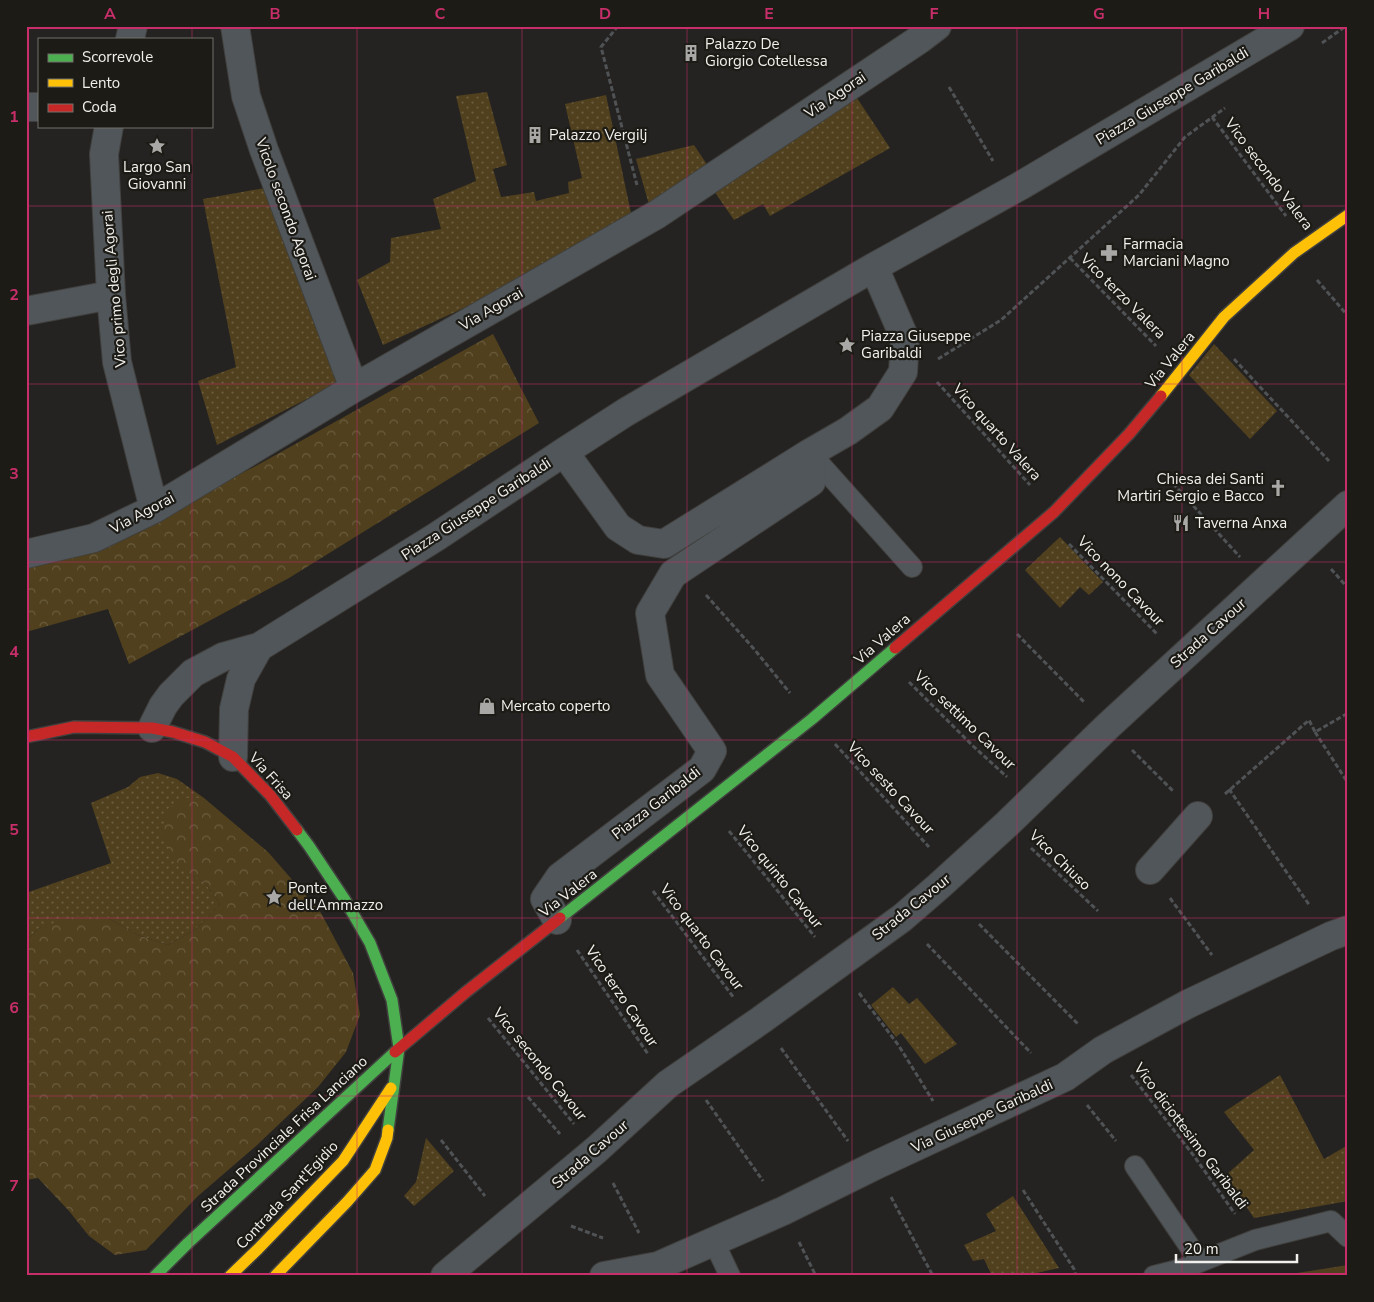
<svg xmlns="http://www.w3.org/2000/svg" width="1374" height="1302" viewBox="0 0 1374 1302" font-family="'Nunito Sans',sans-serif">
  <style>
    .grass { fill: url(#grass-dots) }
    .forest { fill: url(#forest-crowns) }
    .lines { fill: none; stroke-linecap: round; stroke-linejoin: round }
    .lane-casing { stroke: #41403e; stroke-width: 22 }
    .street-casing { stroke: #41403e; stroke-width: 30 }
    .fast-casing { stroke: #41403e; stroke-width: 14 }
    .slow-casing { stroke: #41403e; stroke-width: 14 }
    .jam-casing { stroke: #41403e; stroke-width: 14 }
    .path { stroke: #505355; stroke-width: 3; stroke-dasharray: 5 2.5; stroke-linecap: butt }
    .lane { stroke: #505659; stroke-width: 20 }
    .street { stroke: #505659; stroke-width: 28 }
    .fast { stroke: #4caf50; stroke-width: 11 }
    .slow { stroke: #ffc107; stroke-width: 11 }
    .jam { stroke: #c62828; stroke-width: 11 }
    .grid { fill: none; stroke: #c72e6a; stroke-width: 1; stroke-opacity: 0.55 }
    .labels { text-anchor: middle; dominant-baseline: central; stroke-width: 4.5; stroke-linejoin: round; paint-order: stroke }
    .poi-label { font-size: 15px; fill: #f2f0ed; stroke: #1d1b15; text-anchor: start }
    .street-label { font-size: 15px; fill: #f2f0ed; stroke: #1d1b15 }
    .neatline { fill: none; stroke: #c72e6a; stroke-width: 2 }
    .grid-label { font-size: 16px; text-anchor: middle; font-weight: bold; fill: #c72e6a }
  </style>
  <defs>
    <pattern id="grass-dots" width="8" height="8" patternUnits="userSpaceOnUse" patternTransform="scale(1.25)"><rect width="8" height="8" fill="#50401d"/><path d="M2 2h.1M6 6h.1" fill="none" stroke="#6a5c3e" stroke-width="1.8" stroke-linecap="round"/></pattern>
    <pattern id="forest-crowns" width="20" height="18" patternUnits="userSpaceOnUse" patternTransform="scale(1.25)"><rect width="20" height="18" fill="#50401d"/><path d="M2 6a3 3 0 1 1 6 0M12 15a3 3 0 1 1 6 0" fill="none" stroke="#6a5c3e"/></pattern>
  </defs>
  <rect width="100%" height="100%" fill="#252321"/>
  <path class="grass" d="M 487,92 L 507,165 L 493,169 L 501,197 L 534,192 L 536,201 L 569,193 L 568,182 L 582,178 L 565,104 L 606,95 L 631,213 L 598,239 L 532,277 L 383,345 L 357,280 L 390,262 L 391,238 L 441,229 L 433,199 L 476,181 L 456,96 Z
    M 853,92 L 890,148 L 770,216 L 763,204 L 734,220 L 712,188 Z
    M 694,145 L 710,169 L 650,208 L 636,159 Z
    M 265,188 L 340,382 L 217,445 L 198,381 L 236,367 L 203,199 Z
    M 1214,344 L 1277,411 L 1250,439 L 1189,375 Z
    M 1060,537 L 1103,582 L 1089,595 L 1080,587 L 1060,608 L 1025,570 Z
    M 158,773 L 177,779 L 204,798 L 186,798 L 178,865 L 205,883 L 220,904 L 196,929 L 168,945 L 138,935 L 106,917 L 39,928 L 26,941 L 26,893 L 111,863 L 91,803 L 128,787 L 140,777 Z
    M 893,987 L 909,1004 L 917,998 L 957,1044 L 925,1064 L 901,1033 L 896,1037 L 871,1005 Z
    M 1280,1075 L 1324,1159 L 1348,1145 L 1348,1201 L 1254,1218 L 1225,1176 L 1254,1150 L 1224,1112 Z
    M 426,1138 L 454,1171 L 414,1206 L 404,1196 L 416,1182 Z
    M 1013,1196 L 1059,1268 L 1023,1276 L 992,1276 L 984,1259 L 973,1261 L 964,1245 L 996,1231 L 986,1214 Z"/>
  <path class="forest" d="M 493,334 L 539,423 L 289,578 L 129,664 L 108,609 L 26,632 L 26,567 L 89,547 L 252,468 Z
    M 186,798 L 204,798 L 268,852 L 321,913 L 353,973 L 360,1015 L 346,1052 L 318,1087 L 256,1146 L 198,1196 L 146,1250 L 115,1255 L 89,1236 L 69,1211 L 38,1178 L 26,1180 L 26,941 L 39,928 L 73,917 L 106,917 L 138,935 L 168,945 L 196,929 L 220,904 L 205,883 L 178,866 L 161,834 L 169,808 Z
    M 1348,1265 L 1348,1276 L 1278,1276 Z"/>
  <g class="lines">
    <g class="lane-casing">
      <path id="lane" d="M 810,453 L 912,567
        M 1135,1166 L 1200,1262
        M 714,1242 L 730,1276
        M 1154,1276 L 1182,1269 L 1255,1240 L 1331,1221 L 1348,1237"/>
    </g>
    <g class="street-casing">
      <path id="street" d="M 235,26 L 246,96 L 264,150 L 354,388
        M 130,39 L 133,26
        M 26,107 L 39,107
        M 109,126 L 104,154 L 111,295 L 117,362 L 154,509
        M 26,311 L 111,295
        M 564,452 L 618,527 L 638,540 L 664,544 L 810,453 L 848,431 L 880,408 L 903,372 L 905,339 L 874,267
        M 26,554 L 94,538 L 154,509 L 354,388 L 656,215 L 920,39 L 937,26
        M 152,728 L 163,706 L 171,695 L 193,673 L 223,657 L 259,647 L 436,537 L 564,452 L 626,412 L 874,267 L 1020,186 L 1290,26
        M 233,757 L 234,709 L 241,679 L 259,647
        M 1150,870 L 1198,816
        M 557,920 L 545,899 L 560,877 L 702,769 L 712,751 L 660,675 L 650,613 L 673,574 L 811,482 L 810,453
        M 445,1276 L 596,1150 L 668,1084 L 761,1020 L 902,918 L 939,886 L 1007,824 L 1108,726 L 1348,505
        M 604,1276 L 658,1266 L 783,1211 L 874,1166 L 1065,1077 L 1103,1050 L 1188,1004 L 1331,936 L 1348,930"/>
    </g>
    <g class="fast-casing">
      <path id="fast" d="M 297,830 L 309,846 L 345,900 L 370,943 L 392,1000 L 399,1048 L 388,1130
        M 560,918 L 812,719 L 895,648
        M 155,1276 L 188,1243 L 395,1052"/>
    </g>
    <g class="slow-casing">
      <path id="slow" d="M 1161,396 L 1224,317 L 1294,253 L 1348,215
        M 230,1276 L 258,1249 L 343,1161 L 391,1088
        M 275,1276 L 347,1202 L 375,1170 L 387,1138 L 388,1130"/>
    </g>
    <g class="jam-casing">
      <path id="jam" d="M 895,648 L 1054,512 L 1129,434 L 1161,396
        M 26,737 L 74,727 L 152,728 L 173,732 L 205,742 L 233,757 L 270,795 L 297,830
        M 395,1052 L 466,992 L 560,918"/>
    </g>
    <path class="path" d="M 618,26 L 601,47 L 637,185
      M 1115,26 L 1116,27
      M 1322,43 L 1346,26
      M 949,87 L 993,161
      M 1212,117 L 1286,216
      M 1070,258 L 1156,346
      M 1317,280 L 1348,316
      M 938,359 L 1001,320 L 1139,195 L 1185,137 L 1225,108
      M 1234,359 L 1329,461
      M 937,382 L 1030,485
      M 1168,478 L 1240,557
      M 1069,544 L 1157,634
      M 1331,569 L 1348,588
      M 706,595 L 754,649 L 790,693
      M 1017,634 L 1084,702
      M 909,682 L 973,746 L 1007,777
      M 1315,732 L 1348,783
      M 835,744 L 929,847
      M 1132,750 L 1174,792
      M 1229,789 L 1310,906
      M 1225,794 L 1309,720 L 1315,732 L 1348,713
      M 729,831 L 815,937
      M 1031,848 L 1098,911
      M 653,891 L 734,998
      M 1170,898 L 1212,955
      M 979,924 L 1078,1024
      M 927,944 L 1031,1053
      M 577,950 L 648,1054
      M 859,993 L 899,1046 L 933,1101
      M 488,1018 L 574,1124
      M 781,1048 L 848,1141
      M 1131,1075 L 1194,1156 L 1235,1214
      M 528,1097 L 560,1134
      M 706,1100 L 763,1181
      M 1087,1105 L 1116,1141
      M 441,1140 L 485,1196
      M 613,1183 L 639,1233
      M 1023,1190 L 1074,1269 L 1076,1276
      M 891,1197 L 933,1276
      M 571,1226 L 603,1238
      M 799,1242 L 816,1276"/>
    <use href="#lane" class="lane"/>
    <use href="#street" class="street"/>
    <use href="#fast" class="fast"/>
    <use href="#slow" class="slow"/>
    <use href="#jam" class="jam"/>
  </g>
  <path class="grid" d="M 192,26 L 192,39M 357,26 L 357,1276M 522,26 L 522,1276M 687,26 L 687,1276M 852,26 L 852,1276M 1017,26 L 1017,1276M 1182,26 L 1182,1276M 192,126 L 192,1276M 26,206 L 1348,206M 26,384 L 1348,384M 26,562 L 1348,562M 26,740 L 1348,740M 26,918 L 1348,918M 26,1096 L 1348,1096"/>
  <defs>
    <g id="building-bare" transform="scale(1.35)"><path d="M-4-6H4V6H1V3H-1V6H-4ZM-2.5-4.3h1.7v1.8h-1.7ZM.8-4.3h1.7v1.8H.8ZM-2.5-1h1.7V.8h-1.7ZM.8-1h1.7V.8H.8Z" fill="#aaa8a6" stroke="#1d1b15" stroke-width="2.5" paint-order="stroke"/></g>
    <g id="sight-bare" transform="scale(1.35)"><path d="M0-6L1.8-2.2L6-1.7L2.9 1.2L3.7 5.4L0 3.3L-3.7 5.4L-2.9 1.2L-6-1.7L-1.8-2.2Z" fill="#aaa8a6" stroke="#1d1b15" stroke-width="2.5" paint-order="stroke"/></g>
    <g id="pharmacy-bare" transform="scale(1.35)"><path d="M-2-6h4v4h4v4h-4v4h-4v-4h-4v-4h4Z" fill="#aaa8a6" stroke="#1d1b15" stroke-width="2.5" paint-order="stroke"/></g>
    <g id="church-bare" transform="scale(1.35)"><path d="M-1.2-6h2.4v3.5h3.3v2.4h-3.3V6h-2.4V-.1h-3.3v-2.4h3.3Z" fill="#aaa8a6" stroke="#1d1b15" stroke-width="2.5" paint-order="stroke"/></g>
    <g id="restaurant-bare" transform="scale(1.35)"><path d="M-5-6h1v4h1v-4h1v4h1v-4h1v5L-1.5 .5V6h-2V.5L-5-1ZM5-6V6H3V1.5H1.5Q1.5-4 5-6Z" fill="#aaa8a6" stroke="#1d1b15" stroke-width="2.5" paint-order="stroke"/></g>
    <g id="shop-bare" transform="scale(1.35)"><path d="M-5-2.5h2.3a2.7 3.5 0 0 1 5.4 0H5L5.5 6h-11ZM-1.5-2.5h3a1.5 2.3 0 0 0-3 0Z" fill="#aaa8a6" stroke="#1d1b15" stroke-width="2.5" paint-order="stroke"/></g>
  </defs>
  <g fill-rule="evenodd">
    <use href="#building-bare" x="691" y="53"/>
    <use href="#building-bare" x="535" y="135"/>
    <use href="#sight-bare" x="157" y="146"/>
    <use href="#pharmacy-bare" x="1109" y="253"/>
    <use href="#sight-bare" x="847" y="345"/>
    <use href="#church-bare" x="1278" y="488"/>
    <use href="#restaurant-bare" x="1181" y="523"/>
    <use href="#shop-bare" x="487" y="706"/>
    <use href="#sight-bare" x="274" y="897"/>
  </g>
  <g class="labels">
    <g class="poi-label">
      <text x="705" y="44">Palazzo De<tspan x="705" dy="17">Giorgio Cotellessa</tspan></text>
      <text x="549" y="135">Palazzo Vergilj</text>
      <text x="157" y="167" text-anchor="middle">Largo San<tspan x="157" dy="17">Giovanni</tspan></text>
      <text x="1123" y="244">Farmacia<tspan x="1123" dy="17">Marciani Magno</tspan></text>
      <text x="861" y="336">Piazza Giuseppe<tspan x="861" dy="17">Garibaldi</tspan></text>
      <text x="1264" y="479" text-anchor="end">Chiesa dei Santi<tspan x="1264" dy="17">Martiri Sergio e Bacco</tspan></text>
      <text x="1195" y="523">Taverna Anxa</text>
      <text x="501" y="706">Mercato coperto</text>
      <text x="288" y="888">Ponte<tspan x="288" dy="17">dell'Ammazzo</tspan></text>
    </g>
    <g class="street-label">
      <text transform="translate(835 95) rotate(-34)">Via Agorai</text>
      <text transform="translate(1172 96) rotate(-31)">Piazza Giuseppe Garibaldi</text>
      <text transform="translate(1269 174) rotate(53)">Vico secondo Valera</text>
      <text transform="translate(286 209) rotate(70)">Vicolo secondo Agorai</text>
      <text transform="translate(114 289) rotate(-95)">Vico primo degli Agorai</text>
      <text transform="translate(1123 296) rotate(45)">Vico terzo Valera</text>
      <text transform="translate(491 309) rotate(-30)">Via Agorai</text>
      <text transform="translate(1170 360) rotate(-51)">Via Valera</text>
      <text transform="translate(997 432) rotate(48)">Vico quarto Valera</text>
      <text transform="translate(476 509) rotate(-33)">Piazza Giuseppe Garibaldi</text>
      <text transform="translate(142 513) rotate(-28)">Via Agorai</text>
      <text transform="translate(1121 581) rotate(46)">Vico nono Cavour</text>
      <text transform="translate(1208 633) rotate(-42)">Strada Cavour</text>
      <text transform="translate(882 639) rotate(-41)">Via Valera</text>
      <text transform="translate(965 720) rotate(44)">Vico settimo Cavour</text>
      <text transform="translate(271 776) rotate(48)">Via Frisa</text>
      <text transform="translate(891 788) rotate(47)">Vico sesto Cavour</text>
      <text transform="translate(656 803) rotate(-38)">Piazza Garibaldi</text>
      <text transform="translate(1060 860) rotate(44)">Vico Chiuso</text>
      <text transform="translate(780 877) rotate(51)">Vico quinto Cavour</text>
      <text transform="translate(568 893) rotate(-38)">Via Valera</text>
      <text transform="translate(911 907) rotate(-39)">Strada Cavour</text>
      <text transform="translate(702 937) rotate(53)">Vico quarto Cavour</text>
      <text transform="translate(622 996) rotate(56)">Vico terzo Cavour</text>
      <text transform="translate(540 1064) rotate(51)">Vico secondo Cavour</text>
      <text transform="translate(982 1116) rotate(-25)">Via Giuseppe Garibaldi</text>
      <text transform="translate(284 1134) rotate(-43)">Strada Provinciale Frisa Lanciano</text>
      <text transform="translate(1191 1136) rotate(53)">Vico diciottesimo Garibaldi</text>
      <text transform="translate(590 1154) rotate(-41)">Strada Cavour</text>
      <text transform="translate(287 1195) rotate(-47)">Contrada Sant'Egidio</text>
    </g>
  </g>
  <rect width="1374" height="1302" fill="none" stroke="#1d1b15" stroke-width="55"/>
  <rect x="38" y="38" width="175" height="90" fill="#1d1b15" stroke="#72706b"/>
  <rect x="48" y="54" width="25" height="8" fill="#4caf50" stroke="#72706b"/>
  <text x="82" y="62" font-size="15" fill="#f2f0ed">Scorrevole</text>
  <rect x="48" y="79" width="25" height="8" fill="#ffc107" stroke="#72706b"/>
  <text x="82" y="88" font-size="15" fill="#f2f0ed">Lento</text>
  <rect x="48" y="104" width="25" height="8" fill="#c62828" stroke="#72706b"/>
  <text x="82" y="112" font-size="15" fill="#f2f0ed">Coda</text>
  <path d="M1176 1254v8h121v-8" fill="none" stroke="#f2f0ed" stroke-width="2.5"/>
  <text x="1184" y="1254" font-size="15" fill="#f2f0ed" stroke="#1d1b15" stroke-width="4" paint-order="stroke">20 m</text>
  <rect x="28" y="28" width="1318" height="1246" class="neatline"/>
  <g class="grid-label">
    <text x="110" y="19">A</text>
    <text x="275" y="19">B</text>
    <text x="440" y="19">C</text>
    <text x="605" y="19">D</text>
    <text x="769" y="19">E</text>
    <text x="934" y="19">F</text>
    <text x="1099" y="19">G</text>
    <text x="1264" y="19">H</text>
    <text x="14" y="122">1</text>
    <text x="14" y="300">2</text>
    <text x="14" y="479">3</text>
    <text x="14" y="657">4</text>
    <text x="14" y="835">5</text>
    <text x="14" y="1013">6</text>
    <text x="14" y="1191">7</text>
  </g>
</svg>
